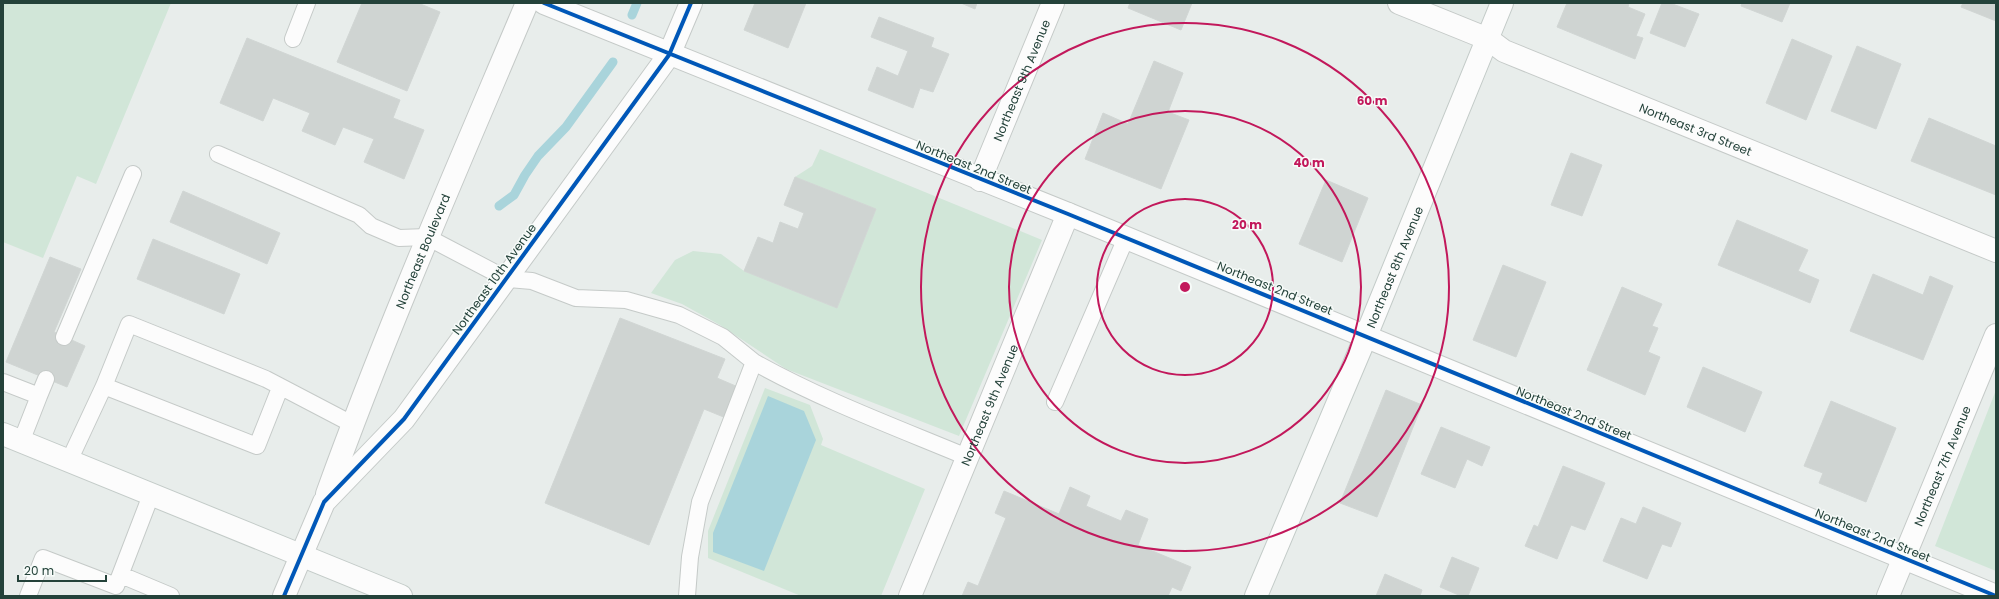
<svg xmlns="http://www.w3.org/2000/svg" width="1999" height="599" viewBox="0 0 1999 599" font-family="Poppins,sans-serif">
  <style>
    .green { fill: #d1e6d8 }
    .water { fill: #a9d4db }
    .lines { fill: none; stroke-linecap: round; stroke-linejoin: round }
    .stream { stroke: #a9d4db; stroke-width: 9 }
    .building { fill: #cfd4d2; stroke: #d1d6d4 }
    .lane-casing { stroke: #c5cac8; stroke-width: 18 }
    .street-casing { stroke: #c5cac8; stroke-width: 24 }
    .secondary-casing { stroke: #c3cbc8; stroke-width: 24 }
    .lane { stroke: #fcfcfc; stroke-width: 16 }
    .street { stroke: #fcfcfc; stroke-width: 22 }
    .secondary { stroke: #fcfcfc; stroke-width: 22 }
    .cycleway-casing { stroke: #f7fbf9; stroke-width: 6 }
    .cycleway { stroke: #0057b8; stroke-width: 4 }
    .ring { fill: none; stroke: #c2185b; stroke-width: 2 }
    .labels { text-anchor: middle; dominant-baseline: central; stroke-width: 3; stroke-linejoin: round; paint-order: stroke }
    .street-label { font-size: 12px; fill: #24423a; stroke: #f7fbf9 }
    .centre { fill: #c2185b; stroke: #f7fbf9; stroke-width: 2 }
    .ring-label { font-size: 12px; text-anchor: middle; font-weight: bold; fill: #c2185b; stroke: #f7fbf9; stroke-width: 3; stroke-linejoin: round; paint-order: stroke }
  </style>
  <rect width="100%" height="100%" fill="#e8edeb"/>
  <path class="green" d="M 3,3 L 171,3 L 96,184 L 77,176 L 43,258 L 3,242 Z
    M 820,149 L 1042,240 L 959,436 L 786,369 L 720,325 L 682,304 L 651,293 L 675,260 L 693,251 L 721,254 L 744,271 L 837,308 L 876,209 L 795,177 L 812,166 Z
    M 765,388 L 810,405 L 823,439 L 821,445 L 925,489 L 881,596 L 801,596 L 708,558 L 708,531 Z
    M 1996,390 L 1996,571 L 1935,546 Z"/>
  <path class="water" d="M 768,396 L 804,411 L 816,440 L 764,571 L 713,552 L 713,533 Z"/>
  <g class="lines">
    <path class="stream" d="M 632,15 L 637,3
      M 499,206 L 514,195 L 525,175 L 538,156 L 566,127 L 613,62"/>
  </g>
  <path class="building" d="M 362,3 L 418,3 L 440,12 L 407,91 L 337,62 Z
    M 755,3 L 806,3 L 788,48 L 744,30 Z
    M 961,3 L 977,3 L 975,9 Z
    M 1130,3 L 1192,3 L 1181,30 L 1128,8 Z
    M 1567,3 L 1629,3 L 1628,7 L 1645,14 L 1636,36 L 1643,38 L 1635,59 L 1557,27 Z
    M 1662,3 L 1670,3 L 1699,14 L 1685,47 L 1650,33 Z
    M 1742,3 L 1790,3 L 1782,22 L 1741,6 Z
    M 1963,3 L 1996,3 L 1996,21 L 1961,7 Z
    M 879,17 L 934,38 L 931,47 L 949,54 L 933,92 L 920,88 L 913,108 L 868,90 L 877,67 L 898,76 L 908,51 L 871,37 Z
    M 247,38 L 400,100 L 393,118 L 424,130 L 404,179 L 364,162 L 374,139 L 343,127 L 335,145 L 302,131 L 310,113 L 273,98 L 263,121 L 220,103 Z
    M 1792,39 L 1832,56 L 1806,120 L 1766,103 Z
    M 1857,46 L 1901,64 L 1876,129 L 1831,111 Z
    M 1154,61 L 1183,73 L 1168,112 L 1189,120 L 1161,189 L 1085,159 L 1103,113 L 1128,124 Z
    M 1929,118 L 1996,146 L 1996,195 L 1911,161 Z
    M 1571,153 L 1602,165 L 1582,216 L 1551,205 Z
    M 795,177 L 876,209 L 837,308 L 744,271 L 758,237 L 773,243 L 780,222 L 798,229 L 804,213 L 784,205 Z
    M 1326,180 L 1368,198 L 1342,262 L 1299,244 Z
    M 183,191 L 280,233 L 267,264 L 170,222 Z
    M 1737,220 L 1808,250 L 1798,271 L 1819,280 L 1810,303 L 1718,265 Z
    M 153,239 L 240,274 L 224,314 L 137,279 Z
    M 50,257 L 81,269 L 54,332 L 85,346 L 67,387 L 6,362 Z
    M 1503,265 L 1546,282 L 1516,357 L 1473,340 Z
    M 1873,274 L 1923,295 L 1930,276 L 1953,286 L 1923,360 L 1850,331 Z
    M 1622,287 L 1662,304 L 1652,326 L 1658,328 L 1648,352 L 1660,357 L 1645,395 L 1587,370 Z
    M 620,318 L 725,359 L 717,378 L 738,387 L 726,418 L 704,409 L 649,545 L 545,503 Z
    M 1703,367 L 1762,392 L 1745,432 L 1687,407 Z
    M 1386,390 L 1422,405 L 1377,517 L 1340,503 Z
    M 1831,401 L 1896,428 L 1866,502 L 1819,483 L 1823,473 L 1804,466 Z
    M 1441,427 L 1490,447 L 1482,466 L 1467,459 L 1455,488 L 1421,474 Z
    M 1563,466 L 1605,483 L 1585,530 L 1571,525 L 1557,559 L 1525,546 L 1534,525 L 1538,527 Z
    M 1070,487 L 1090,496 L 1086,506 L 1121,521 L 1126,510 L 1148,519 L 1138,545 L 1191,567 L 1181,591 L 1172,587 L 1168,596 L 962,596 L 968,582 L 978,586 L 1006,518 L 995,513 L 1004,491 L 1059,514 Z
    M 1643,507 L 1681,523 L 1671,547 L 1662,544 L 1647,579 L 1603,561 L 1621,518 L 1636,524 Z
    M 1452,557 L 1479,568 L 1468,596 L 1461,596 L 1440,587 Z
    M 1385,574 L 1422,590 L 1420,596 L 1376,596 Z"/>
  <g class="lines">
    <g class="lane-casing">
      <path id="lane" d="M 293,39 L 307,3
        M 218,154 L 359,215 L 371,226 L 399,238 L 427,237 L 507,279 L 532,281 L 576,298 L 626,300 L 679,315 L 723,337 L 754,362 L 700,502 L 690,557 L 687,596
        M 64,337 L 133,174
        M 754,362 C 822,400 895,427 967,457
        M 3,382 L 39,396 L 21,442
        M 104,386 L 257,446 L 280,388
        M 39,396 L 46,379
        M 1055,402 L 1126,238
        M 69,461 L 104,386 L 129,324 L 266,379 L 352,424
        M 121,575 L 171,596
        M 28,596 L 43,558 L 116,586 L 151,495"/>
    </g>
    <g class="street-casing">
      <g id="street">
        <path d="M 544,3 L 1068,214 L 1996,596"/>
        <path id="s1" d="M 1399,3 L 1488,39 L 1504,51 L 1996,251"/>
        <path id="s2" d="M 980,180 L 1053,3"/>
        <path id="s3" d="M 327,494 C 387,328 458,166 527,3"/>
        <path d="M 284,596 L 324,502 L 404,419 L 669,55 L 691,3"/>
        <path id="s4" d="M 910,596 L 1068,214"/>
        <path id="s5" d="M 1888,596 L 1996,335"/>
      </g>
    </g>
    <g class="secondary-casing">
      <g id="secondary">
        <path d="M 3,434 L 401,596"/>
        <path id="s6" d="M 1256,596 L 1366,336 L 1502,3"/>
      </g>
    </g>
    <use href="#lane" class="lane"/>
    <use href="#street" class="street"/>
    <use href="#secondary" class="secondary"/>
    <g class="cycleway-casing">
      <path id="cycleway" d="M 544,3 L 1068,214 L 1996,596
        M 284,596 L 324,502 L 404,419 L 669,55 L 691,3"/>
    </g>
    <use href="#cycleway" class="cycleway"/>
  </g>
  <g class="ring">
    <circle cx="1185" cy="287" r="88"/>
    <circle cx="1185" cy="287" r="176"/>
    <circle cx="1185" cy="287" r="264"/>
  </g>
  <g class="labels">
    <g class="street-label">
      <text stroke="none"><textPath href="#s2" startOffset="108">Northeast 9th Avenue</textPath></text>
      <text stroke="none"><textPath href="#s1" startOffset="323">Northeast 3rd Street</textPath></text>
      <text transform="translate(974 167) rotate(22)">Northeast 2nd Street</text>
      <text stroke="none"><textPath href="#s3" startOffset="261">Northeast Boulevard</textPath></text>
      <text stroke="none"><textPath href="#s6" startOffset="357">Northeast 8th Avenue</textPath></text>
      <text transform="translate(494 279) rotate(-54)">Northeast 10th Avenue</text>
      <text transform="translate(1275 288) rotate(22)">Northeast 2nd Street</text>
      <text stroke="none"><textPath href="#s4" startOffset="207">Northeast 9th Avenue</textPath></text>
      <text transform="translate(1574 413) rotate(22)">Northeast 2nd Street</text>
      <text stroke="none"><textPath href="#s5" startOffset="141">Northeast 7th Avenue</textPath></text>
      <text transform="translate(1873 535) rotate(22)">Northeast 2nd Street</text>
    </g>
  </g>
  <circle cx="1185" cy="287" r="6" class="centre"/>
  <g class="ring-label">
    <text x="1372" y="105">60 m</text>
    <text x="1309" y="167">40 m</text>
    <text x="1247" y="229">20 m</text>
  </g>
  <rect width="1999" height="599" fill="none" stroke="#24423a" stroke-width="8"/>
  <path d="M18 575v6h88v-6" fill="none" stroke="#24423a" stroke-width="2"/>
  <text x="24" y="575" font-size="12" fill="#24423a" stroke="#f7fbf9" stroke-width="3" paint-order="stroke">20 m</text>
</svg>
